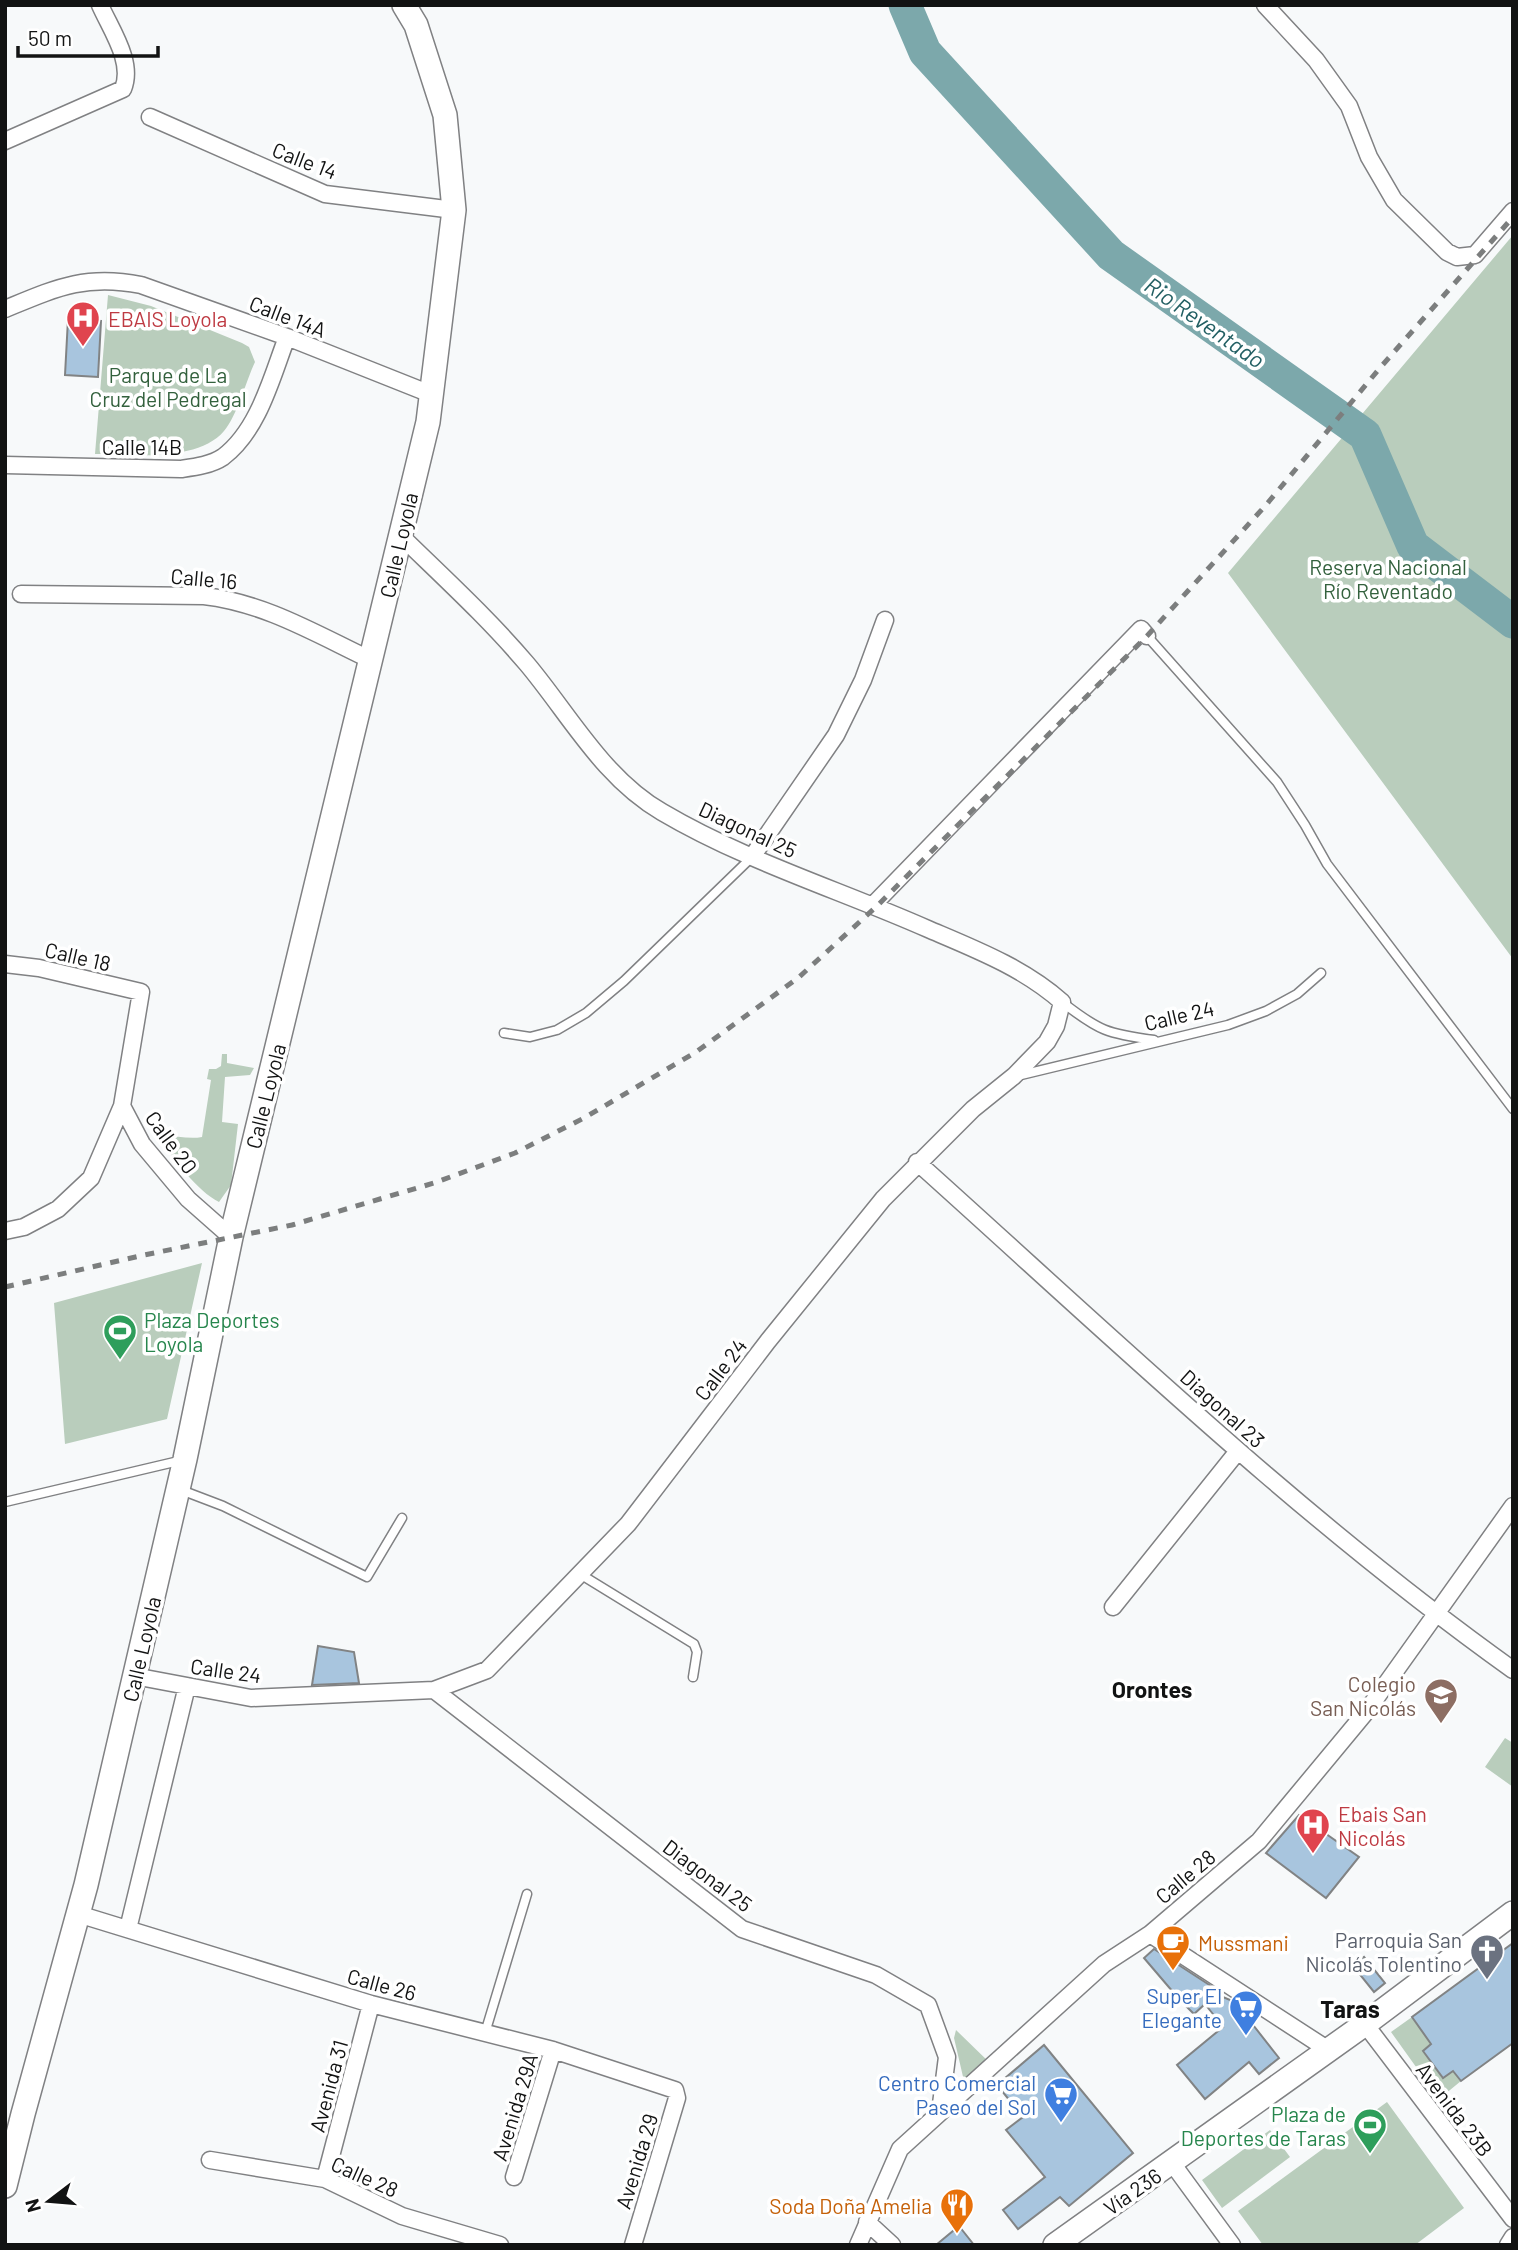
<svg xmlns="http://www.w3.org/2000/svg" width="1518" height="2250" viewBox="0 0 1518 2250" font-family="Barlow,sans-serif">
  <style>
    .green { fill: #b9cdbc }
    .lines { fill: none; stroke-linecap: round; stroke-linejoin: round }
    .river { stroke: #7ca8ab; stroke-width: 33 }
    .building { fill: #a8c5de; stroke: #818384; stroke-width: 2 }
    .lane-casing { stroke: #808183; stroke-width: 11 }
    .street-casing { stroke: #808183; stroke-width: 19 }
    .secondary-casing { stroke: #808183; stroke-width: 26 }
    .lane { stroke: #fff; stroke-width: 8 }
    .street { stroke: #fff; stroke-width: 16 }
    .secondary { stroke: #fff; stroke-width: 23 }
    .rail { stroke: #7c7e7e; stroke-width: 5; stroke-dasharray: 9 9; stroke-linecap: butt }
    .labels { text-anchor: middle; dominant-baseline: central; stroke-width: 7; stroke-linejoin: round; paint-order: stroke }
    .street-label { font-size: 21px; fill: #121313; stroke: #fff }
    .health-label { font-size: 21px; fill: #be3a42; stroke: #fff; text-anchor: start }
    .park-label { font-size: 21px; fill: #33613d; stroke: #fff }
    .leisure-label { font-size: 21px; fill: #27864d; stroke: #fff; text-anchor: start }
    .education-label { font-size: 21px; fill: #785e54; stroke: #fff; text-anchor: end }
    .worship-label { font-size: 21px; fill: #5b616d; stroke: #fff; text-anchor: end }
    .food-label { font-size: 21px; fill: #c56008; stroke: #fff; text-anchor: start }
    .shop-label { font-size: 21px; fill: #366cbe; stroke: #fff; text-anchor: end }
    .water-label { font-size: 23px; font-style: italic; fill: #225f63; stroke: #fff }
    .neighbourhood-label { font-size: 23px; font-weight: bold; fill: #121313; stroke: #fff }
    .quarter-label { font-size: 24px; font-weight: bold; fill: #121313; stroke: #fff }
  </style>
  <rect width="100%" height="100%" fill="#f7f9fa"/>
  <path class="green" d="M 1513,235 L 1513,959 L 1228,573 Z
    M 108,295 L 151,306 L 242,343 L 249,347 L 255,362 C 246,381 237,416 224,431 C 198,462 131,455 95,454 Z
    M 222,1054 L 227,1054 L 227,1063 L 254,1068 L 250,1075 L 225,1077 L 222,1122 L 238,1124 L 231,1185 L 219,1202 C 198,1192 171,1156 157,1136 C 172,1134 187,1140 202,1137 L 211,1080 L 207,1079 L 209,1069 L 216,1069 L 221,1066 Z
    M 202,1263 L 167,1419 L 65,1444 L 54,1303 Z
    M 1505,1738 L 1513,1743 L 1513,1787 L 1485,1767 Z
    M 1412,2017 L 1431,2044 L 1423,2051 L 1442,2078 L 1453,2071 L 1461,2081 L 1439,2099 L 1391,2032 Z
    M 956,2030 L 991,2064 L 964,2081 L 954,2038 Z
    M 1387,2102 L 1464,2208 L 1415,2245 L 1263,2245 L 1238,2211 Z
    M 1270,2130 L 1290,2157 L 1222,2208 L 1202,2180 Z"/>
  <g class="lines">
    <path class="river" d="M 905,5 L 925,52 L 1111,255 L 1365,435 L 1413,546 L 1513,622"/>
  </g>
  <path class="building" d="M 68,319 L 101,321 L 98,377 L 65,375 Z
    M 318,1646 L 354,1652 L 359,1683 L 312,1685 Z
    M 1299,1815 L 1359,1857 L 1326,1898 L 1266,1853 Z
    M 1513,1943 L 1513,2043 L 1461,2081 L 1453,2071 L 1443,2078 L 1423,2051 L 1431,2044 L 1412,2017 Z
    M 1154,1949 L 1211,1986 L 1211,1992 L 1235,2002 L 1279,2058 L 1259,2074 L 1249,2062 L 1205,2099 L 1177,2065 L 1223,2027 L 1205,2004 L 1194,2014 L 1179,1999 L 1144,1958 Z
    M 1364,1957 L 1385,1983 L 1374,1992 L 1353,1966 Z
    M 1044,2045 L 1133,2153 L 1069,2206 L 1060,2197 L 1018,2229 L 1003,2210 L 1045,2177 L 1006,2130 L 1023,2117 L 997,2085 Z
    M 959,2226 L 974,2245 L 936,2245 Z"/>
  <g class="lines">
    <g class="lane-casing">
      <path id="lane" d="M 1147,636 L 1277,782 L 1305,825 L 1327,864 L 1513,1109
        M 1062,1002 C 1099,1031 1108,1034 1154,1040
        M 504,1033 L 530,1037 L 557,1030 L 586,1013 L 624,981 L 752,857
        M 1017,1076 L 1228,1025 L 1266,1011 L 1297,994 L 1321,973
        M 181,1490 L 223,1506 L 367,1577 L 402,1518
        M 5,1502 L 183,1460
        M 580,1574 L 694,1644 L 697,1652 L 693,1677
        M 485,2033 L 527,1894"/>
    </g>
    <g class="street-casing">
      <path id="street" d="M 1265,5 L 1316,60 L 1349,106 L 1369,157 L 1394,200 L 1447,252 L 1457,257 L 1475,255 L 1513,211
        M 150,117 L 325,194 L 454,210
        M 5,141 L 123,89 C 134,62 111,30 100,5
        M 5,309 C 56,288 85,274 141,285 L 287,337 L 433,395
        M 5,465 L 181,469 C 195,467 211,465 223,457 C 259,430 272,376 287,337
        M 21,594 L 204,596 C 265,603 316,634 371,660
        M 752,857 L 836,735 L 863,680 L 885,620
        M 874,904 L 1141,629 L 1147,636
        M 5,964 L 39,968 L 141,992 L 122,1106
        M 917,1162 C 1111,1336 1300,1518 1513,1670
        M 5,1231 L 24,1227 L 58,1209 L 91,1178 L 122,1106 L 142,1144 L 188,1199 L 231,1237
        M 1113,1607 L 1238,1451
        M 134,1676 L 251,1698 L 434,1690 L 487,1670 L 628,1524 L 768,1341 L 883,1199 L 973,1109 L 1014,1076 L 1047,1042 L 1056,1026 L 1062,1002 C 1024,968 975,949 928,929 C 840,890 745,861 662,812 C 603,778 569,714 527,664 C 488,618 443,577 400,535
        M 434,1690 L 742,1929 L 876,1975 L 928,2005 L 947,2057 L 940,2112
        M 78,1914 L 371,2004 L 553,2050 L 675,2090 L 677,2098 L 633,2245
        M 128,1929 L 187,1686
        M 1150,1934 L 1327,2049
        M 1365,2024 L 1513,2219
        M 210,2160 L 325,2179 L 402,2216 L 500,2245
        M 1172,2163 L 1232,2245
        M 514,2177 L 553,2050
        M 325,2179 L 371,2004
        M 867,2222 L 892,2245
        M 858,2245 L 900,2149 L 1104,1964 L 1150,1934 L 1259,1841 L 1366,1712 L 1513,1506
        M 1508,2245 L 1513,2237"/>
    </g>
    <g class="secondary-casing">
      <path id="secondary" d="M 5,2186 L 23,2114 L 86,1885 L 185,1459 L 231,1237 L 428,422 L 454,210 L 445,115 L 416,25 L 404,5
        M 1055,2245 L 1365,2024 L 1513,1913"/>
    </g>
    <use href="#lane" class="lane"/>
    <use href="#street" class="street"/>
    <use href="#secondary" class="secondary"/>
    <path class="rail" d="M 5,1287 L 144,1255 L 292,1225 L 434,1183 L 515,1153 L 584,1118 L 696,1052 L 798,978 L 877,906 L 1147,636 L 1266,505 L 1379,369 L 1513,217"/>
  </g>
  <defs>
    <g id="hospital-pin" transform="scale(1.75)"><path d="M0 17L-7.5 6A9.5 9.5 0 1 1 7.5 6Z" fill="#e0444e" stroke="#fff"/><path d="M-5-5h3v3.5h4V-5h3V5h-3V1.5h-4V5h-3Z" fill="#fff"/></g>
    <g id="stadium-pin" transform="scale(1.75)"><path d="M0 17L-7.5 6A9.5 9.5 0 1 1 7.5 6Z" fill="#2e9e5b" stroke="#fff"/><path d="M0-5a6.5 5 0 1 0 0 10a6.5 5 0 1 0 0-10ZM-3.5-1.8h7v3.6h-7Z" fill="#fff"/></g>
    <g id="school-pin" transform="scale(1.75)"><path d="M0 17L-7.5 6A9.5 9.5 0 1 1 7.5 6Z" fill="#8d6e63" stroke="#fff"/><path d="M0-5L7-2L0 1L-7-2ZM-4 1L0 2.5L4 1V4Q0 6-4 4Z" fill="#fff"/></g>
    <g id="cafe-pin" transform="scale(1.75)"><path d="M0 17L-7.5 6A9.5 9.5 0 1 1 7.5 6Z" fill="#e8710a" stroke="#fff"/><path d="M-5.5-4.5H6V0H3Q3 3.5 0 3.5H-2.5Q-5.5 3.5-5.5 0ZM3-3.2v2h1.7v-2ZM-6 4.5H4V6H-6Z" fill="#fff"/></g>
    <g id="church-pin" transform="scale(1.75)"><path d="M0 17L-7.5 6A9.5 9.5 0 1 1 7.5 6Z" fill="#6b7280" stroke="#fff"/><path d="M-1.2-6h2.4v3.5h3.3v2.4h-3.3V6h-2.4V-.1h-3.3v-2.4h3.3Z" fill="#fff"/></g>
    <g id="supermarket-pin" transform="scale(1.75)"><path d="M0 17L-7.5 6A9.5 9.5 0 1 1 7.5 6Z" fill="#3f7fe0" stroke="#fff"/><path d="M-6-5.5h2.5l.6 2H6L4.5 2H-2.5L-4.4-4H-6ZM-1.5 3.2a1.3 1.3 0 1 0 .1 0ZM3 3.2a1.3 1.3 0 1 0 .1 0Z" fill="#fff"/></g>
    <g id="restaurant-pin" transform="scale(1.75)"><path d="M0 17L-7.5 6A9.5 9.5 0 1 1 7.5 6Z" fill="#e8710a" stroke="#fff"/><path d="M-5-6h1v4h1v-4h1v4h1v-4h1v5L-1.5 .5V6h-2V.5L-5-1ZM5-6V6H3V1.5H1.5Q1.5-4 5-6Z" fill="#fff"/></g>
  </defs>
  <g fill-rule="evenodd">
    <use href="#hospital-pin" x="83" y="318"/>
    <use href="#stadium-pin" x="120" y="1331"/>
    <use href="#school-pin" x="1441" y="1695"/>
    <use href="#hospital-pin" x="1313" y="1825"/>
    <use href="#cafe-pin" x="1173" y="1942"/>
    <use href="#church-pin" x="1487" y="1951"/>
    <use href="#supermarket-pin" x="1246" y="2007"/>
    <use href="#supermarket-pin" x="1061" y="2094"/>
    <use href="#stadium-pin" x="1370" y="2125"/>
    <use href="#restaurant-pin" x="957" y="2205"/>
  </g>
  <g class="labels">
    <g class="street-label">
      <text transform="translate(305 160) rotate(21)">Calle 14</text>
      <text transform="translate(288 316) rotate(21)">Calle 14A</text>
      <text x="142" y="446">Calle 14B</text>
      <text transform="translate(398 545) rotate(-77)">Calle Loyola</text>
      <text transform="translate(204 578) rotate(5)">Calle 16</text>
      <text transform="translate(748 829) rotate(25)">Diagonal 25</text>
      <text transform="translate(78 956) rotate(13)">Calle 18</text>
      <text transform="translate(1179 1015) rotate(-13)">Calle 24</text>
      <text transform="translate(265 1096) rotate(-76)">Calle Loyola</text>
      <text transform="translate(172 1142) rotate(54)">Calle 20</text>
      <text transform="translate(720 1369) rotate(-53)">Calle 24</text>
      <text transform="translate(1223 1408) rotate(42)">Diagonal 23</text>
      <text transform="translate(141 1649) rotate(-77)">Calle Loyola</text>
      <text transform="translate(226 1670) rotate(8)">Calle 24</text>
      <text transform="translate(708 1875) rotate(37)">Diagonal 25</text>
      <text transform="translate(1185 1876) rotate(-40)">Calle 28</text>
      <text transform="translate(382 1984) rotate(15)">Calle 26</text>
      <text transform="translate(328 2086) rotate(-75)">Avenida 31</text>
      <text transform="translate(514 2107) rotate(-73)">Avenida 29A</text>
      <text transform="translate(1455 2109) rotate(53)">Avenida 23B</text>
      <text transform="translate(636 2161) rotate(-73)">Avenida 29</text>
      <text transform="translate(365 2176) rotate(24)">Calle 28</text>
      <text transform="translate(1132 2191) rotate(-35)">Vía 236</text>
    </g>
    <g class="health-label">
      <text x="108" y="318">EBAIS Loyola</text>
      <text x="1338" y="1813">Ebais San<tspan x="1338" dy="24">Nicolás</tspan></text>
    </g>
    <g class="park-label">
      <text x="168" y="374">Parque de La<tspan x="168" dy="24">Cruz del Pedregal</tspan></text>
      <text x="1388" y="566">Reserva Nacional<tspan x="1388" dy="24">Río Reventado</tspan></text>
    </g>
    <g class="leisure-label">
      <text x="144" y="1319">Plaza Deportes<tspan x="144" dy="24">Loyola</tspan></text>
      <text x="1346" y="2113" text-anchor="end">Plaza de<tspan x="1346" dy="24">Deportes de Taras</tspan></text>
    </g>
    <g class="education-label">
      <text x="1416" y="1683">Colegio<tspan x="1416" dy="24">San Nicolás</tspan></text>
    </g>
    <g class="worship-label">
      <text x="1462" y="1939">Parroquia San<tspan x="1462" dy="24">Nicolás Tolentino</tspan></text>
    </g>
    <g class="food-label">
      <text x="1198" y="1942">Mussmani</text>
      <text x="932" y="2205" text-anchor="end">Soda Doña Amelia</text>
    </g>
    <g class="shop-label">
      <text x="1222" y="1995">Super El<tspan x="1222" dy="24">Elegante</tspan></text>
      <text x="1036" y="2082">Centro Comercial<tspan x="1036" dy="24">Paseo del Sol</tspan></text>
    </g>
    <g class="water-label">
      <text transform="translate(1205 322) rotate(35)">Rio Reventado</text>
    </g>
    <g class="neighbourhood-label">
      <text x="1152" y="1689">Orontes</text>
    </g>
    <g class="quarter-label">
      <text x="1350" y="2008">Taras</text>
    </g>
  </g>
  <rect width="1518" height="2250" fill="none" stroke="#121313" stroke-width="14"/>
  <g transform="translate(49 2201) rotate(254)" stroke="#ffffff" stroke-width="5" paint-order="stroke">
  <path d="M0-5L12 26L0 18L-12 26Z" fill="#121313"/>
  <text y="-10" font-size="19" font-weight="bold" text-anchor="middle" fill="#121313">N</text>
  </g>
  <path d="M18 46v10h140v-10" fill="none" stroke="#121313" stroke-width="3.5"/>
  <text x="28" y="46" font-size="21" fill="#121313" stroke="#ffffff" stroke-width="5" paint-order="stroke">50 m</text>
</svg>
